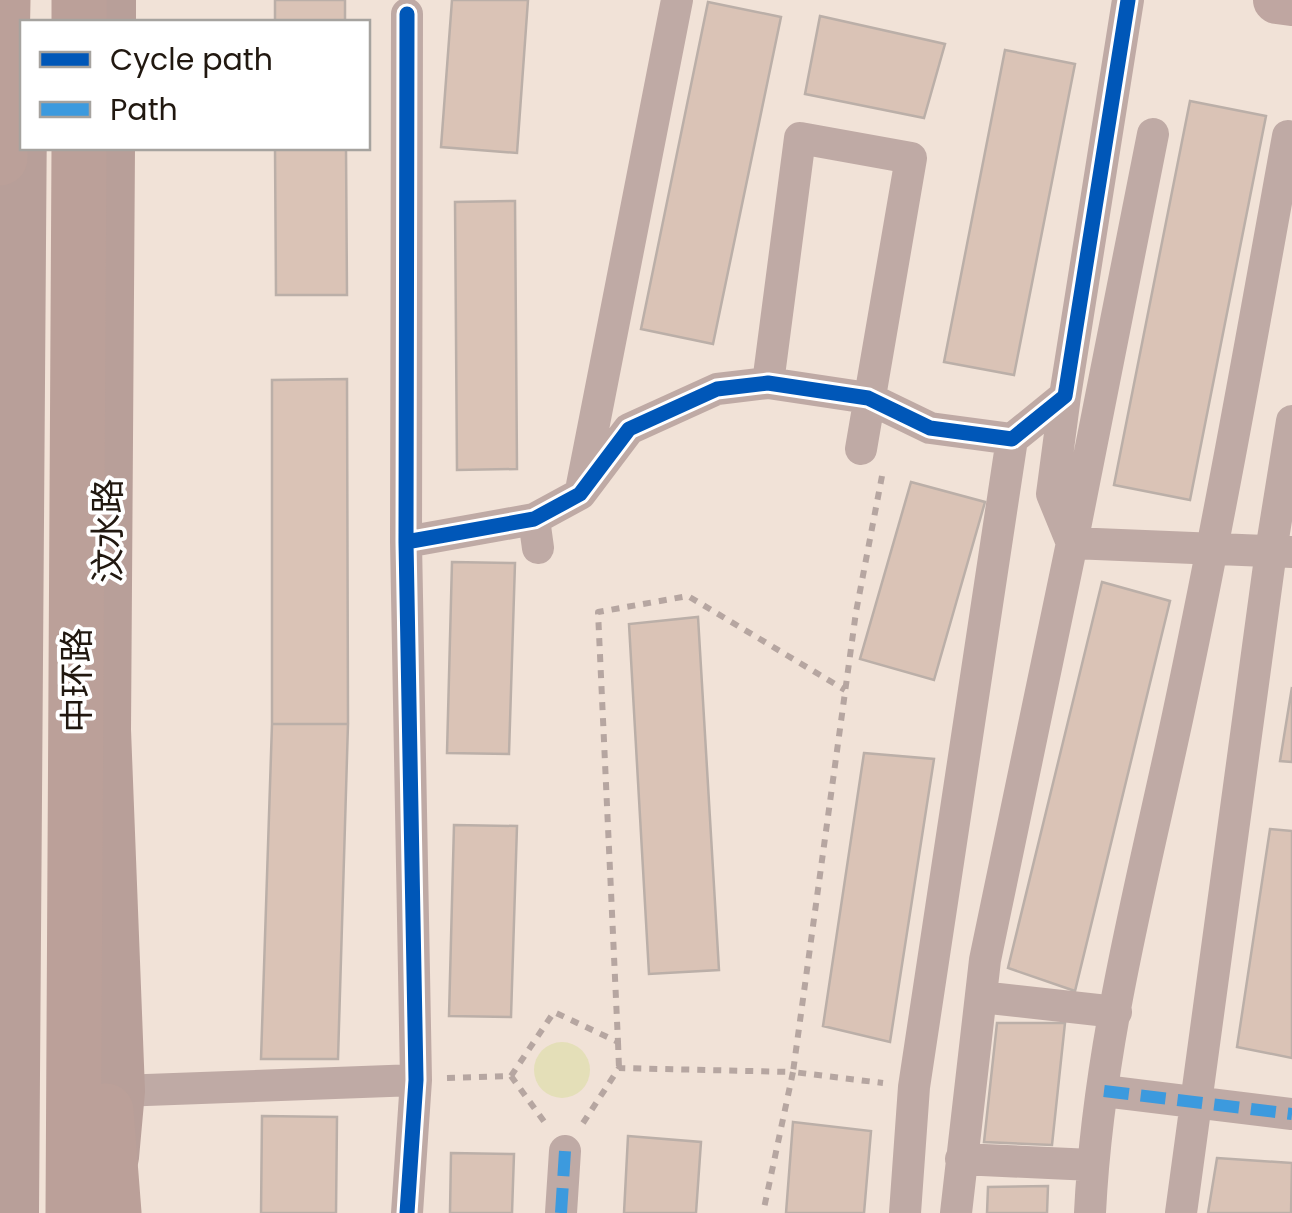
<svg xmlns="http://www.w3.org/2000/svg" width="1292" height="1213" viewBox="0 0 1292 1213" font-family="Poppins,'Noto Sans SC',sans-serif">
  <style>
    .green { fill: #e4dfb8 }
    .building { fill: #dac3b6; stroke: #bbafa8; stroke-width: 2.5 }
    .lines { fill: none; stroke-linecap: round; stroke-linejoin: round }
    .path { stroke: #b6a6a1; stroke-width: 6; stroke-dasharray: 8 8; stroke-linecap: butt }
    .street { stroke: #bfaaa5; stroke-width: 32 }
    .secondary { stroke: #bfa6a1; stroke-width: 48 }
    .primary { stroke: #b89f99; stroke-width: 52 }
    .highway { stroke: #bba099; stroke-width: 55 }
    .quiet { stroke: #3c9ade; stroke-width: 12; stroke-dasharray: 25 12; stroke-linecap: butt }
    .cycleway-casing { stroke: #fff; stroke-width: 21 }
    .cycleway { stroke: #0057b8; stroke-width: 15 }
    .labels { text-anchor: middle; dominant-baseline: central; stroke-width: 8; stroke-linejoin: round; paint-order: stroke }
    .street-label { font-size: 35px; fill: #211810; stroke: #fff }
  </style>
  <rect width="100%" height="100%" fill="#f1e2d7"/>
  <path class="green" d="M534 1070a28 28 0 1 1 56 0a28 28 0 1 1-56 0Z"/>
  <path class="building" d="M 275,0 L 345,0 L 345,22 L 275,22 Z
    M 452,0 L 528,0 L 517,153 L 441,147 Z
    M 708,2 L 781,17 L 713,344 L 641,329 Z
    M 820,16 L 945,44 L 924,118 L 805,94 Z
    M 1005,50 L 1075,64 L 1014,375 L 944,362 Z
    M 1190,101 L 1266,116 L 1190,500 L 1114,485 Z
    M 275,148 L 346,148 L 347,295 L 276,295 Z
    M 515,201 L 517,469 L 457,470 L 455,202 Z
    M 347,379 L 348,724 L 272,724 L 272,380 Z
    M 911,482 L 985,502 L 934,680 L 860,659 Z
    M 452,562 L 515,563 L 509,754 L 447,753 Z
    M 1102,582 L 1170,601 L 1075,991 L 1008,968 Z
    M 698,617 L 719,970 L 649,974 L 629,624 Z
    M 1292,687 L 1292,762 L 1280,761 Z
    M 272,724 L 348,724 L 338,1059 L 261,1059 Z
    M 864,753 L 934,759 L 890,1042 L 823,1026 Z
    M 454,825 L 517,826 L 511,1017 L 449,1016 Z
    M 1270,829 L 1292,831 L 1292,1058 L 1237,1047 Z
    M 997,1023 L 1065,1023 L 1052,1145 L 984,1142 Z
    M 262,1116 L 337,1117 L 336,1213 L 261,1213 Z
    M 793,1122 L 871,1131 L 864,1213 L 786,1213 Z
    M 628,1136 L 701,1142 L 696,1213 L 624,1213 Z
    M 451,1153 L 514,1154 L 512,1213 L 450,1213 Z
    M 1217,1158 L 1292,1163 L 1291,1213 L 1208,1213 Z
    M 1048,1186 L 1047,1213 L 987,1213 L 988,1187 Z"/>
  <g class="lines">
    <path class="path" d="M 882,476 L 856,612 L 793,1072 L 883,1083
      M 618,1042 L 619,1068
      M 511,1076 L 554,1012 L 618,1042 L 598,612 L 688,596 L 845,690
      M 447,1078 L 511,1076 L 548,1127
      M 583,1123 L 619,1068 L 793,1072 L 763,1213"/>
    <path class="street" d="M 407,14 L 406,542 L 416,1080 L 407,1213
      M 768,383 L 800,138 L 911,158 L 861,449
      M 1065,396 L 1052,494 L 1072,543
      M 582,485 L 677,0
      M 534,519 L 538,548
      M 406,542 L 534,519 L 580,494 L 629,429 L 717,389 L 768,383 L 868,398 L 930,428 L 1012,439 L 1065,396 L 1128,0
      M 1072,543 L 1153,134
      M 981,997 L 1116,1012
      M 119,1091 L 416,1080
      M 1104,1091 L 1292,1114
      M 961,1159 L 1092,1165
      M 561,1213 L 565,1151
      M 905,1213 L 914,1087 L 1012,439
      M 956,1213 L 985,960 L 1072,543 L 1292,552
      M 1090,1213 C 1098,1045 1143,879 1178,715 C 1219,523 1253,330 1288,136 L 1292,137
      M 1181,1213 L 1271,551 L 1292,421"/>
    <path class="secondary" d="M 1277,0 L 1292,2"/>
    <path class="primary" d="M 110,22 L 110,0
      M 109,148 L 105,730 L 119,1091 L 113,1157
      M 13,1213 L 21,106"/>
    <path class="highway" d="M 79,22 L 79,0
      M 0,158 L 3,0
      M 106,1111 L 114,1213
      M 73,1213 L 79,148"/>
    <path class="quiet" d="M 1104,1091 L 1292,1114
      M 561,1213 L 565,1151"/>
    <g class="cycleway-casing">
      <path id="cycleway" d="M 407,14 L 406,542 L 416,1080 L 407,1213
        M 406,542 L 534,519 L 580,494 L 629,429 L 717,389 L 768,383 L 868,398 L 930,428 L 1012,439 L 1065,396 L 1128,0"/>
    </g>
    <use href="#cycleway" class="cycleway"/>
  </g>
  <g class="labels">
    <g class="street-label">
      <text transform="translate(107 531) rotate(-90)">汶水路</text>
      <text transform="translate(76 680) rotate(-90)">中环路</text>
    </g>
  </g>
  <rect x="20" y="20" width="350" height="130" fill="#ffffff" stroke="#a6a39f" stroke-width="2.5"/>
  <rect x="40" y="52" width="50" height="15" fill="#0057b8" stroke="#a6a39f" stroke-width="2.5"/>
  <text x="110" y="70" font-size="30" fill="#211810">Cycle path</text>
  <rect x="40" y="102" width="50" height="15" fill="#3c9ade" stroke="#a6a39f" stroke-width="2.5"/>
  <text x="110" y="120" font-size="30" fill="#211810">Path</text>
</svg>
